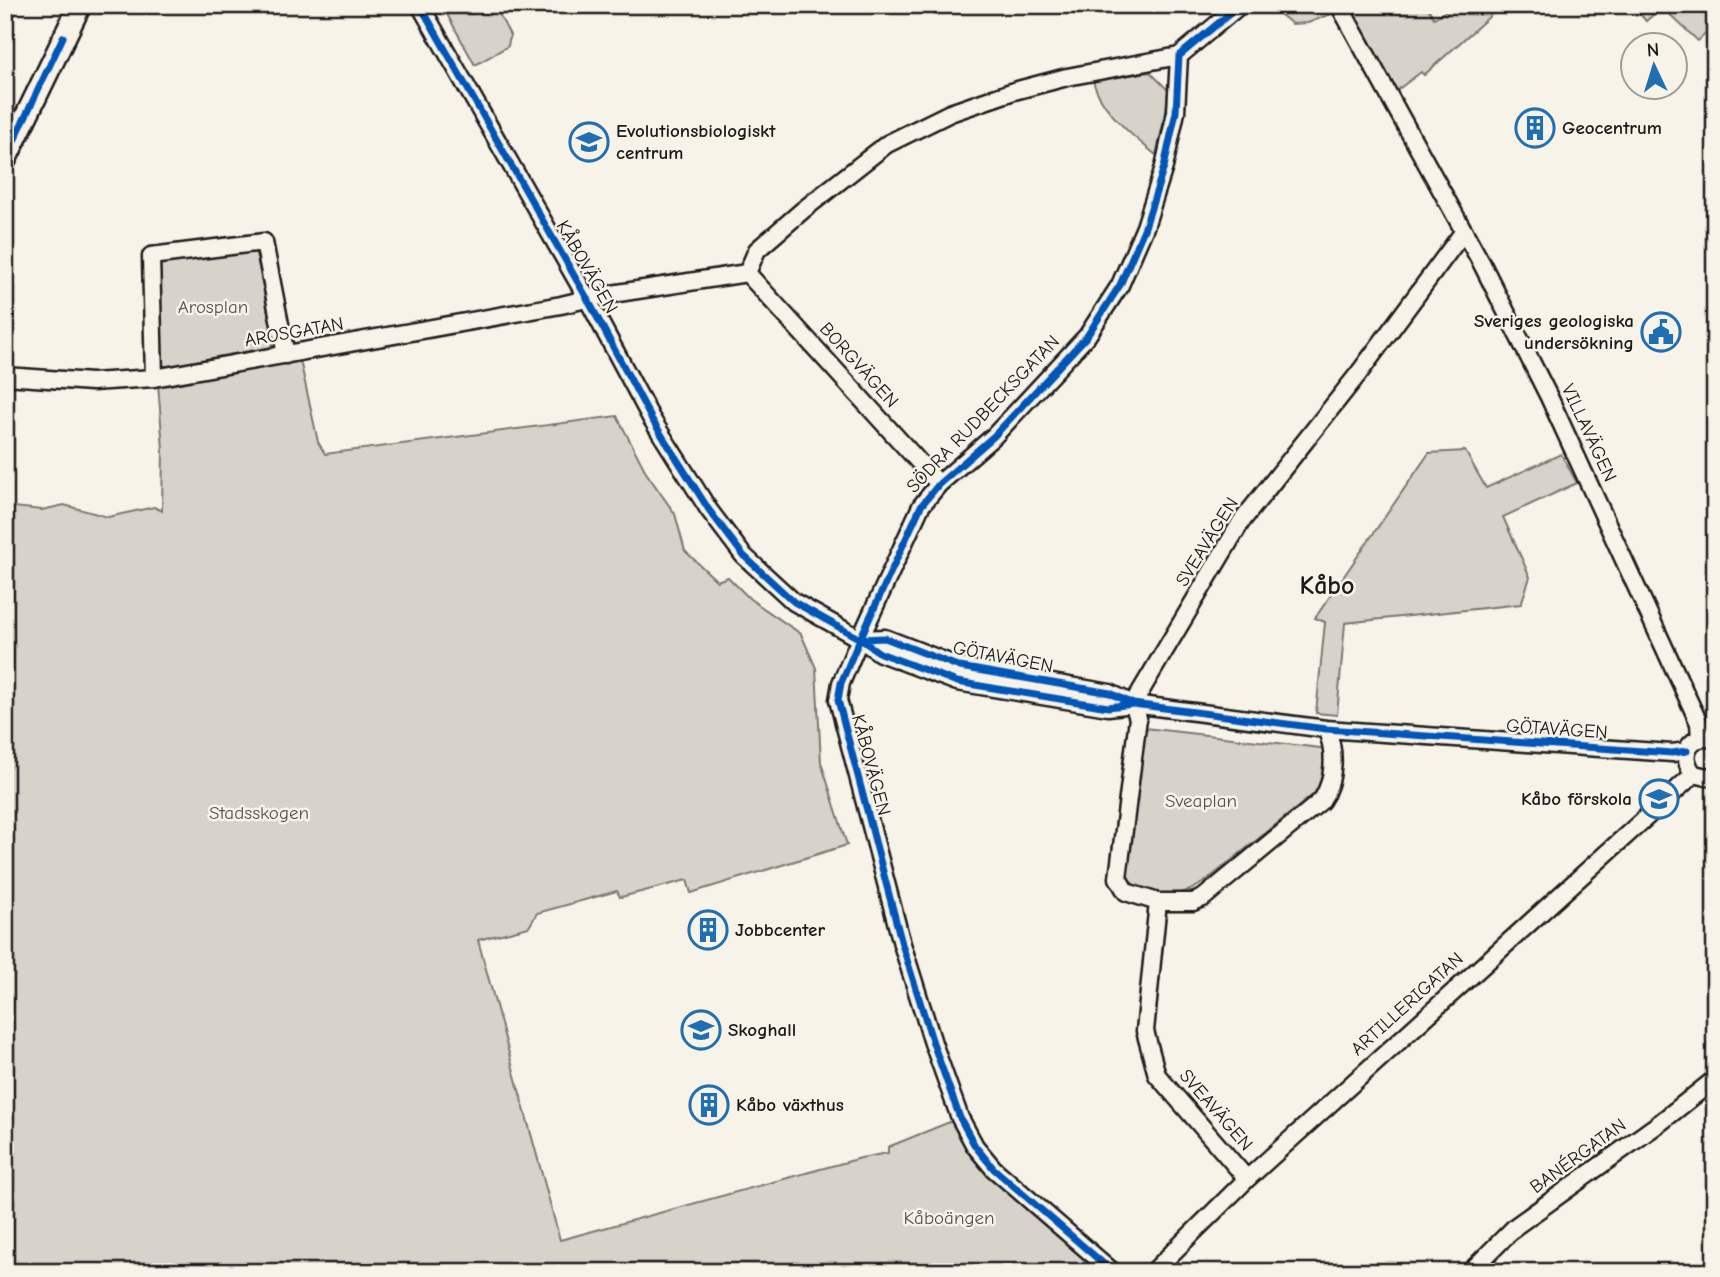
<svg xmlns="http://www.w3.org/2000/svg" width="1720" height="1277" viewBox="0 0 1720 1277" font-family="'Comic Neue',sans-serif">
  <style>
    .green { fill: #d7d3cb; stroke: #7a7874; stroke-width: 2 }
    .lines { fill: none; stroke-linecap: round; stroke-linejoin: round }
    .street-casing { stroke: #1c1c1c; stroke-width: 21 }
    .secondary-casing { stroke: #1c1c1c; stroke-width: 26 }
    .street { stroke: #f7f3e8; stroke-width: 16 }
    .secondary { stroke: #f7f3e8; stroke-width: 21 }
    .cycleway-casing { stroke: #f7f3e8; stroke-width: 11 }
    .cycleway { stroke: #0057b8; stroke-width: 7 }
    .labels { text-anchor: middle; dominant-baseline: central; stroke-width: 5; stroke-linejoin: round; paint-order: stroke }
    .poi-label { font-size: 19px; font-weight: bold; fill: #1c1c1c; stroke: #f7f3e8; text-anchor: start }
    .street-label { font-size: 19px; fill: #1c1c1c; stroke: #f7f3e8 }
    .park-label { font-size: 19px; fill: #545351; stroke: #f7f3e8 }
    .district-label { font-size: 26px; font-weight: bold; fill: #1c1c1c; stroke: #f7f3e8 }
  </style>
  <rect width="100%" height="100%" fill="#f7f3e8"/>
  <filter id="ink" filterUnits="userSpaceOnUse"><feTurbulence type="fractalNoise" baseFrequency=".0143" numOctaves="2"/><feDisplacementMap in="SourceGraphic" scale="14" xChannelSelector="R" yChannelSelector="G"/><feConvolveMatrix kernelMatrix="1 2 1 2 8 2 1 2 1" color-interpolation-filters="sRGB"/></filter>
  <g filter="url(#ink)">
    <path class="green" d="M 442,5 L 466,5 L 471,14 L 487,5 L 494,5 L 510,35 L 508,46 L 475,65 Z
      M 1269,5 L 1326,5 L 1331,14 L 1308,23 L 1292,24 Z
      M 1346,5 L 1426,5 L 1434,18 L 1457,5 L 1502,5 L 1424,75 L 1421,72 L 1396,91 Z
      M 1632,5 L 1715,5 L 1715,25 L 1698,41 L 1662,7 L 1646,21 Z
      M 1150,72 L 1168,90 L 1166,111 L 1156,155 C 1133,137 1101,110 1093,81 Z
      M 255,248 L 274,341 L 269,350 L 168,367 L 159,364 L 156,262 Z
      M 300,360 L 318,442 L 325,454 L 617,416 L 647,474 L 675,514 L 685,551 L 717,581 L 728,577 L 750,599 L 801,634 L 816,668 L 821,762 L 847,845 L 691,893 L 687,880 L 625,896 L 620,897 L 617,891 L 537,913 L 529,927 L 478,940 L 560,1240 L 861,1158 L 888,1153 L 888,1147 L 952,1121 C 977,1177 1052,1230 1100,1272 L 5,1272 L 5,506 L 42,510 L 64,505 L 108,517 L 154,507 L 162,511 L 163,449 L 158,383 Z
      M 1465,451 L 1486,488 L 1561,454 L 1577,483 L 1503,517 L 1530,577 L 1521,604 L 1345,623 L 1337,715 L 1316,713 L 1325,622 L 1315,618 L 1429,453 Z
      M 1145,728 L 1329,749 L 1326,776 L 1320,789 L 1207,880 C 1201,884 1194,889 1187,891 C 1168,898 1131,895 1125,872 Z"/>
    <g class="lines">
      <g class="street-casing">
        <path id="street" d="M 420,5 L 588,300 L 651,418 L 709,510 L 743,555 L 794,602 L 860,639 L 880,653 L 957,682 L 1108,707 L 1133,704 L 1326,729 L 1672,753 L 1687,751
          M 1339,5 L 1482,264 L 1549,397 L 1699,723 L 1700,739
          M 747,273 L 939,484
          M 5,376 L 92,382 L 154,378 L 561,305 L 599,296 L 747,273 L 757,250 L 803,210 L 887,144 L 950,113 L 1014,91 L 1067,77 L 1179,56
          M 154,378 L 151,256 L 264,242 L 286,355
          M 860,639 L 885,638 L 960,667 L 1110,693 L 1133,704
          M 1715,740 C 1691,731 1677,755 1694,774 L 1707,777 L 1715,775
          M 1158,902 L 1193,902 L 1203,898 L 1321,801 C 1335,781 1336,750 1326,729
          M 1247,1179 L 1157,1075 L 1145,1031 L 1158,902 L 1126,892 L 1118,878 L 1138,718 L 1133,704 L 1241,522 L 1359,373 L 1464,231
          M 1113,1272 L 994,1169 L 975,1146 L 960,1118 L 933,1043 L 902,944 L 838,700 L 841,683 L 855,650 L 921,506 L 939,484 L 994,436 L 1087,336 L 1120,285 L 1145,227 L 1164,167 L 1176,112 L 1179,56 L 1240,5
          M 1153,1272 L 1247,1179 L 1694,774
          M 1470,1272 L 1516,1226 L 1661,1122 L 1715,1079"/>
      </g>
      <g class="secondary-casing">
        <path id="secondary" d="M 5,160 L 80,5"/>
      </g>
      <use href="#street" class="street"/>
      <use href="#secondary" class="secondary"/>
      <g class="cycleway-casing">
        <path id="cycleway" d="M 420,5 L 588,300 L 651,418 L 709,510 L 743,555 L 794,602 L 860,639 L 880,653 L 957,682 L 1108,707 L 1133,704 L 1326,729 L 1672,753 L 1687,751
          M 5,160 L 63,37
          M 860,639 L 885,638 L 960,667 L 1110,693 L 1133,704
          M 1113,1272 L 994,1169 L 975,1146 L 960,1118 L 933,1043 L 902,944 L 838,700 L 841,683 L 855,650 L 921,506 L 939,484 L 994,436 L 1087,336 L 1120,285 L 1145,227 L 1164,167 L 1176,112 L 1179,56 L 1240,5"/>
      </g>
      <use href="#cycleway" class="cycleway"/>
    </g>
  </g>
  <defs>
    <g id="building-ring" transform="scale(2.0125)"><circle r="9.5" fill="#f7f3e8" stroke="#1f6fb2" stroke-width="1.5"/><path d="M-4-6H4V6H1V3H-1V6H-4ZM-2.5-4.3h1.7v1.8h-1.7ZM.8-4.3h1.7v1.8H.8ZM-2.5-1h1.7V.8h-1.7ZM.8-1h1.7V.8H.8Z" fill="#1f6fb2"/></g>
    <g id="university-ring" transform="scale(2.0125)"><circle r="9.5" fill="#f7f3e8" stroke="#1f6fb2" stroke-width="1.5"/><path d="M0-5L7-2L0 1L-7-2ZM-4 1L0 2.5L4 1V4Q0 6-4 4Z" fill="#1f6fb2"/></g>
    <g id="civic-ring" transform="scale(2.0125)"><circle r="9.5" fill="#f7f3e8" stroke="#1f6fb2" stroke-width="1.5"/><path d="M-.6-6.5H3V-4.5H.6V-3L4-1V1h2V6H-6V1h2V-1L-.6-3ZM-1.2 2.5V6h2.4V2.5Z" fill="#1f6fb2"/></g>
    <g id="school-ring" transform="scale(2.0125)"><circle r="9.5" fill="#f7f3e8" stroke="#1f6fb2" stroke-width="1.5"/><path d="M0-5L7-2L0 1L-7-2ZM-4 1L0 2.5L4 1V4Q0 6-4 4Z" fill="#1f6fb2"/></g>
  </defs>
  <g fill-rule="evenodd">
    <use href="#building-ring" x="1535" y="128"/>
    <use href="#university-ring" x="589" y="142"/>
    <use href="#civic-ring" x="1661" y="332"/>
    <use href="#school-ring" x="1659" y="799"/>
    <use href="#building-ring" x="708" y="930"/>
    <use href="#school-ring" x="701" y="1030"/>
    <use href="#building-ring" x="709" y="1105"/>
  </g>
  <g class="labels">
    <g class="poi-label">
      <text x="1562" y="128">Geocentrum</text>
      <text x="616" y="131">Evolutionsbiologiskt<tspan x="616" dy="22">centrum</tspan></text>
      <text x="1634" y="321" text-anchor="end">Sveriges geologiska<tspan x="1634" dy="22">undersökning</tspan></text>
      <text x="1632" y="799" text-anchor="end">Kåbo förskola</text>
      <text x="735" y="930">Jobbcenter</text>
      <text x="728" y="1030">Skoghall</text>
      <text x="736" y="1105">Kåbo växthus</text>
    </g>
    <g class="street-label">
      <text transform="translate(587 267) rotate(60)">KÅBOVÄGEN</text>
      <text transform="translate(294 332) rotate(-10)">AROSGATAN</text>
      <text transform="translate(859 365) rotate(48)">BORGVÄGEN</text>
      <text transform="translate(983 414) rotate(-46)">SÖDRA RUDBECKSGATAN</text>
      <text transform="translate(1589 433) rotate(65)">VILLAVÄGEN</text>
      <text transform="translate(1207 542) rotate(-58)">SVEAVÄGEN</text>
      <text transform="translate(1003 657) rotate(11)">GÖTAVÄGEN</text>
      <text transform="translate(1557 729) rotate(4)">GÖTAVÄGEN</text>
      <text transform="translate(871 765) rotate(75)">KÅBOVÄGEN</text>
      <text transform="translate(1407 1004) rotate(-42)">ARTILLERIGATAN</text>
      <text transform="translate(1216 1110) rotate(49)">SVEAVÄGEN</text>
      <text transform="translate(1578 1156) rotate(-36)">BANÉRGATAN</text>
    </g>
    <g class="park-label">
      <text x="213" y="307">Arosplan</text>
      <text x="1201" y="801">Sveaplan</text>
      <text x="259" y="813">Stadsskogen</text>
      <text x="949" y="1218">Kåboängen</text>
    </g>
    <g class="district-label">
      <text x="1327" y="586">Kåbo</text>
    </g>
  </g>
  <rect width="1720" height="1277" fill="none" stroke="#f7f3e8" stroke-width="28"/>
  <rect x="14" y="14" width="1692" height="1249" fill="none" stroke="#1c1c1c" stroke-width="2.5" filter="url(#ink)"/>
  <g transform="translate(1654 66) rotate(356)"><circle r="33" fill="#f7f3e8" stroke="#9f9d96" stroke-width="2"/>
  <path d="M0-5L12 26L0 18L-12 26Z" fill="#1f6fb2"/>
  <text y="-10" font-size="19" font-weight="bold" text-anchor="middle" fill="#1c1c1c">N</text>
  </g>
</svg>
